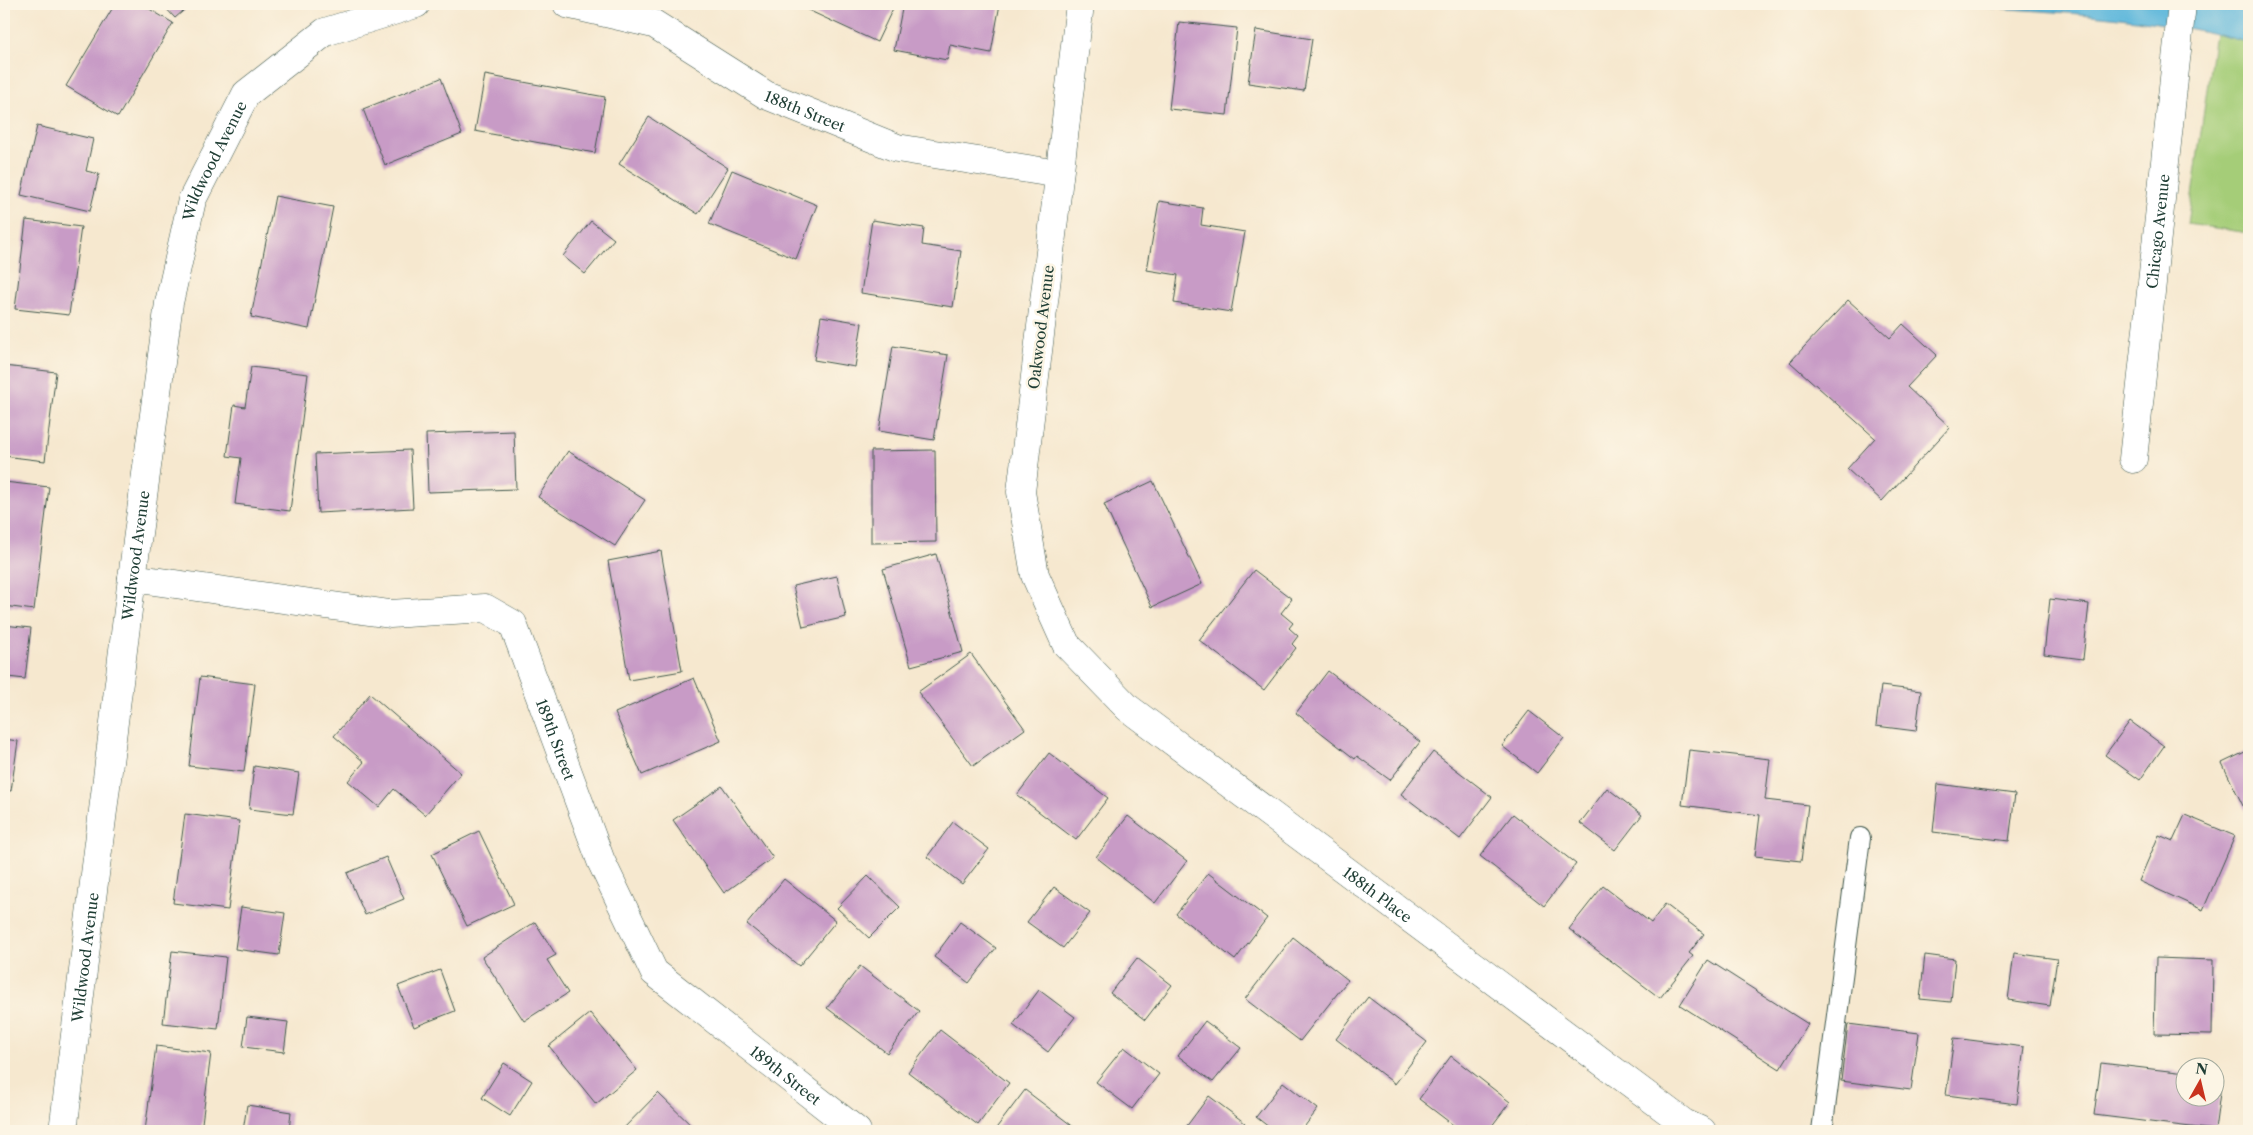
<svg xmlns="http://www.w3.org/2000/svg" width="2253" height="1135" viewBox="0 0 2253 1135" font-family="'Libre Caslon Text',serif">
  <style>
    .green { fill: #a5cd78; stroke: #628556 }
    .water { fill: #5fb8dc; stroke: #3f7a88 }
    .building { fill: #c89bc6 }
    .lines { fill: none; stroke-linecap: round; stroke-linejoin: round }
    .lane-casing { stroke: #3f574b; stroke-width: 22 }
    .street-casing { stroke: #3f574b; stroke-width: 29 }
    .lane { stroke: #fff; stroke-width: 20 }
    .street { stroke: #fff; stroke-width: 28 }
    .labels { text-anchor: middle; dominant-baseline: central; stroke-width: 5; stroke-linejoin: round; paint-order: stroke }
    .street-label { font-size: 15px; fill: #1f3d34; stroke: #fcf5e5 }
  </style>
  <rect width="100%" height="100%" fill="#fcf5e5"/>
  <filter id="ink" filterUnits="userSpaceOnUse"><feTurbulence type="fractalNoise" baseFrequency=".02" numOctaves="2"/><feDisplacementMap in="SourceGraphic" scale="10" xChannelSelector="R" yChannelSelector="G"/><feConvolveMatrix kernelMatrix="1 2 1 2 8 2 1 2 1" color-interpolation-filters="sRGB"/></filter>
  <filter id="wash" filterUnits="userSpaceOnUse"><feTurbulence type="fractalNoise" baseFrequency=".0096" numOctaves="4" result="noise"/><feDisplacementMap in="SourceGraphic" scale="20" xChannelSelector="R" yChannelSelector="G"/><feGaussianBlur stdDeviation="1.12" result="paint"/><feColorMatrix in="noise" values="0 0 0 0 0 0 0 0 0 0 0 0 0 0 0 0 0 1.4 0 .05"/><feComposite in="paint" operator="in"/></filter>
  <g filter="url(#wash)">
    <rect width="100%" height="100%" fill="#f6e8cf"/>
    <path class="green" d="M 2219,4 L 2249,4 L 2249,233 L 2188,224 Z"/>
    <path class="water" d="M 1935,4 L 2249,4 L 2249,43 C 2148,13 2039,12 1935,4 Z"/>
    <g id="blocks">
      <path class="building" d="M 115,4 L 141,4 L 173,23 L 118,117 L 66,86 Z
        M 162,4 L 191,4 L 175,18 Z
        M 795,4 L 895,4 L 877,42 Z
        M 903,4 L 1000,4 L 991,53 L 950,45 L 947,60 L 894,50 Z
        M 1179,22 L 1237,28 L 1227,115 L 1169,109 Z
        M 1256,30 L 1312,39 L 1304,91 L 1248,83 Z
        M 485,75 L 605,97 L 595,153 L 475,131 Z
        M 441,78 L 462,134 L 385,165 L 363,109 Z
        M 649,117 L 728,168 L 698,214 L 619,164 Z
        M 37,126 L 93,139 L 86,171 L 99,174 L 90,211 L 21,195 Z
        M 732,170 L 817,205 L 796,259 L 709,224 Z
        M 275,196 L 333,207 L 309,329 L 251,317 Z
        M 1159,201 L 1203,208 L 1201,225 L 1245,232 L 1231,312 L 1174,303 L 1178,275 L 1147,270 Z
        M 26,220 L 81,227 L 69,315 L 15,309 Z
        M 872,220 L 924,228 L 922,245 L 961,251 L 953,307 L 861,293 Z
        M 591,221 L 614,239 L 585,274 L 563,256 Z
        M 1848,300 L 1890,338 L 1903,324 L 1937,355 L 1907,387 L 1950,427 L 1882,501 L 1847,469 L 1875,438 L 1790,362 Z
        M 821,316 L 862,323 L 855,367 L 814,360 Z
        M 893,346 L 948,355 L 934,440 L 879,431 Z
        M 4,366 L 56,372 L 45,461 L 4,456 Z
        M 251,367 L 308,374 L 290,511 L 235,504 L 241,458 L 227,456 L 234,405 L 245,407 Z
        M 514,431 L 516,489 L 428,492 L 426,434 Z
        M 410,450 L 413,508 L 318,513 L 315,454 Z
        M 935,450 L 936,542 L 871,543 L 871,451 Z
        M 568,451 L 645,500 L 615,546 L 538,497 Z
        M 1153,481 L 1202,584 L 1152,607 L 1104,504 Z
        M 4,482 L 49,487 L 34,610 L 4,606 Z
        M 661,551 L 682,671 L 629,680 L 608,561 Z
        M 936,554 L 963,652 L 911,666 L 883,569 Z
        M 1254,570 L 1292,599 L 1281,613 L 1293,623 L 1289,628 L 1298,636 L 1292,644 L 1296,648 L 1264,690 L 1199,640 Z
        M 837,576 L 846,617 L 803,627 L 793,586 Z
        M 2050,599 L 2089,604 L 2083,659 L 2044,654 Z
        M 4,625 L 31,628 L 25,679 L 8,677 L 5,701 Z
        M 971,654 L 1025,729 L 973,766 L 918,692 Z
        M 1328,671 L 1420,742 L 1390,780 L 1357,756 L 1355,759 L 1296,713 Z
        M 200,677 L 255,684 L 244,772 L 189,766 Z
        M 694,678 L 721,741 L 642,775 L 615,713 Z
        M 1881,686 L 1921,691 L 1916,731 L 1876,726 Z
        M 370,694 L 461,773 L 425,815 L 394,789 L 379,807 L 348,781 L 364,762 L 334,736 Z
        M 1529,711 L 1564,738 L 1537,773 L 1502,746 Z
        M 2130,721 L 2164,746 L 2140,780 L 2105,755 Z
        M 4,739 L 18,741 L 11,791 L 4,790 Z
        M 1689,750 L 1770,759 L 1765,800 L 1808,805 L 1801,861 L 1755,856 L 1760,815 L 1682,805 Z
        M 2249,750 L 2249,810 L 2246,812 L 2222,763 Z
        M 1433,752 L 1492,797 L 1460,839 L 1401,794 Z
        M 1049,753 L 1108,798 L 1076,840 L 1017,795 Z
        M 254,766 L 299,773 L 293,814 L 249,809 Z
        M 1938,784 L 2015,794 L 2009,841 L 1933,832 Z
        M 722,786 L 773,858 L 724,893 L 673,820 Z
        M 1607,788 L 1642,815 L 1615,850 L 1580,823 Z
        M 185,814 L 239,821 L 228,910 L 173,903 Z
        M 1513,814 L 1576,864 L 1544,906 L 1480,856 Z
        M 2185,815 L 2235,836 L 2203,910 L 2139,881 L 2159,835 L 2173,841 Z
        M 1128,816 L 1187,861 L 1155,903 L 1096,857 Z
        M 953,822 L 989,849 L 962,884 L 927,857 Z
        M 479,831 L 514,904 L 467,926 L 432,854 Z
        M 386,857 L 404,899 L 365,915 L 347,873 Z
        M 1208,873 L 1267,918 L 1235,960 L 1176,914 Z
        M 868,876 L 900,907 L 869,938 L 837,908 Z
        M 784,879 L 836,921 L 799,966 L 747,924 Z
        M 1603,886 L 1651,923 L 1665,904 L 1704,934 L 1689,953 L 1693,956 L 1660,998 L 1569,929 Z
        M 1054,887 L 1090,913 L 1063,948 L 1027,922 Z
        M 241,907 L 285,913 L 279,955 L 235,949 Z
        M 535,922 L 556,955 L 547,960 L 568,993 L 524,1021 L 482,957 Z
        M 960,922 L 996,948 L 969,983 L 934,957 Z
        M 1293,937 L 1348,980 L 1300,1041 L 1245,999 Z
        M 172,951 L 226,957 L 218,1029 L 163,1023 Z
        M 2014,953 L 2057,959 L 2050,1006 L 2008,1000 Z
        M 1925,955 L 1955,959 L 1951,1002 L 1920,999 Z
        M 1137,958 L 1172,985 L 1145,1020 L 1110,993 Z
        M 2156,958 L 2213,960 L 2212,1035 L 2154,1034 Z
        M 1708,960 L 1808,1024 L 1780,1069 L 1680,1005 Z
        M 860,966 L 919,1011 L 887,1053 L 827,1008 Z
        M 440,970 L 455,1011 L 414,1027 L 398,986 Z
        M 1039,990 L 1075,1017 L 1048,1052 L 1013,1025 Z
        M 1368,997 L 1427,1042 L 1395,1084 L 1336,1039 Z
        M 590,1013 L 637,1070 L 596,1104 L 549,1046 Z
        M 247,1017 L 288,1022 L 284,1052 L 243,1047 Z
        M 1205,1021 L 1241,1048 L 1213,1082 L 1178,1056 Z
        M 1848,1024 L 1919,1033 L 1911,1090 L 1841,1081 Z
        M 940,1030 L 1009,1083 L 978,1125 L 908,1072 Z
        M 1954,1038 L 2024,1047 L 2017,1104 L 1946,1095 Z
        M 156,1046 L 211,1053 L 201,1131 L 145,1131 Z
        M 1124,1047 L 1159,1074 L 1132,1109 L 1096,1082 Z
        M 1451,1056 L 1510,1102 L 1488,1131 L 1461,1131 L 1419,1099 Z
        M 504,1063 L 532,1081 L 510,1116 L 482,1098 Z
        M 2101,1063 L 2186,1073 L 2186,1098 L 2216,1098 L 2216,1077 L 2222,1078 L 2215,1130 L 2094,1115 Z
        M 1283,1082 L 1318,1109 L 1301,1131 L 1274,1131 L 1256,1117 Z
        M 1025,1090 L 1079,1131 L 994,1131 Z
        M 658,1093 L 697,1131 L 621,1131 Z
        M 1209,1096 L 1245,1123 L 1239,1131 L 1183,1131 Z
        M 247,1105 L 291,1112 L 289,1131 L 243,1131 Z
        M 1528,1123 L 1540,1131 L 1522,1131 Z"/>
    </g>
  </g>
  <g filter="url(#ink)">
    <use href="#blocks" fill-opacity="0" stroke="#3f574b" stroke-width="1"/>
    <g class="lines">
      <g class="lane-casing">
        <path id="lane" d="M 1822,1131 L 1860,838"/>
      </g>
      <g class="street-casing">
        <g id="street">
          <path id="s1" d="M 567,4 L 654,24 L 766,95 L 897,148 L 1059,174"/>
          <path id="s2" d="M 1080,4 L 1021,492 L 1035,575 L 1066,644 L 1128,708 L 1684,1123 L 1702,1131"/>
          <path id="s3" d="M 2133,459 L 2182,4"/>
          <path id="s4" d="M 132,578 L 390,614 L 485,608 L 513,624 L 601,861 L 654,972 L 857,1131"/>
          <path id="s5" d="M 63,1131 L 132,578 L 169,303 L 192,200 L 246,94 L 325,32 L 416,4"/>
        </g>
      </g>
      <use href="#lane" class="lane"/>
      <use href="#street" class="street"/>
    </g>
  </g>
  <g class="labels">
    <g class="street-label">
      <text stroke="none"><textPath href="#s1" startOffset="264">188th Street</textPath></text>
      <text stroke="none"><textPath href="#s5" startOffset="985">Wildwood Avenue</textPath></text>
      <text stroke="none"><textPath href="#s3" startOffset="229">Chicago Avenue</textPath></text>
      <text transform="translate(1041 327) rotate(-83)">Oakwood Avenue</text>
      <text stroke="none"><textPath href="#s5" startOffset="580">Wildwood Avenue</textPath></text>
      <text stroke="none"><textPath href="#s4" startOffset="511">189th Street</textPath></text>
      <text stroke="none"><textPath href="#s2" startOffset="1052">188th Place</textPath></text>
      <text stroke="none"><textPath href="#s5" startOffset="175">Wildwood Avenue</textPath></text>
      <text stroke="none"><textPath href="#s4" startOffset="931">189th Street</textPath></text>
    </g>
  </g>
  <rect width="2253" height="1135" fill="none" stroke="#fcf5e5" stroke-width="20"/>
  <g transform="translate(2200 1082) rotate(8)"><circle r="24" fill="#fcf5e5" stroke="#a4ab9e"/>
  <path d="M0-4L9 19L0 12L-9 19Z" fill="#c8321e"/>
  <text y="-8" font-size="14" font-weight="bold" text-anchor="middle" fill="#1f3d34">N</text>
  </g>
</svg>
